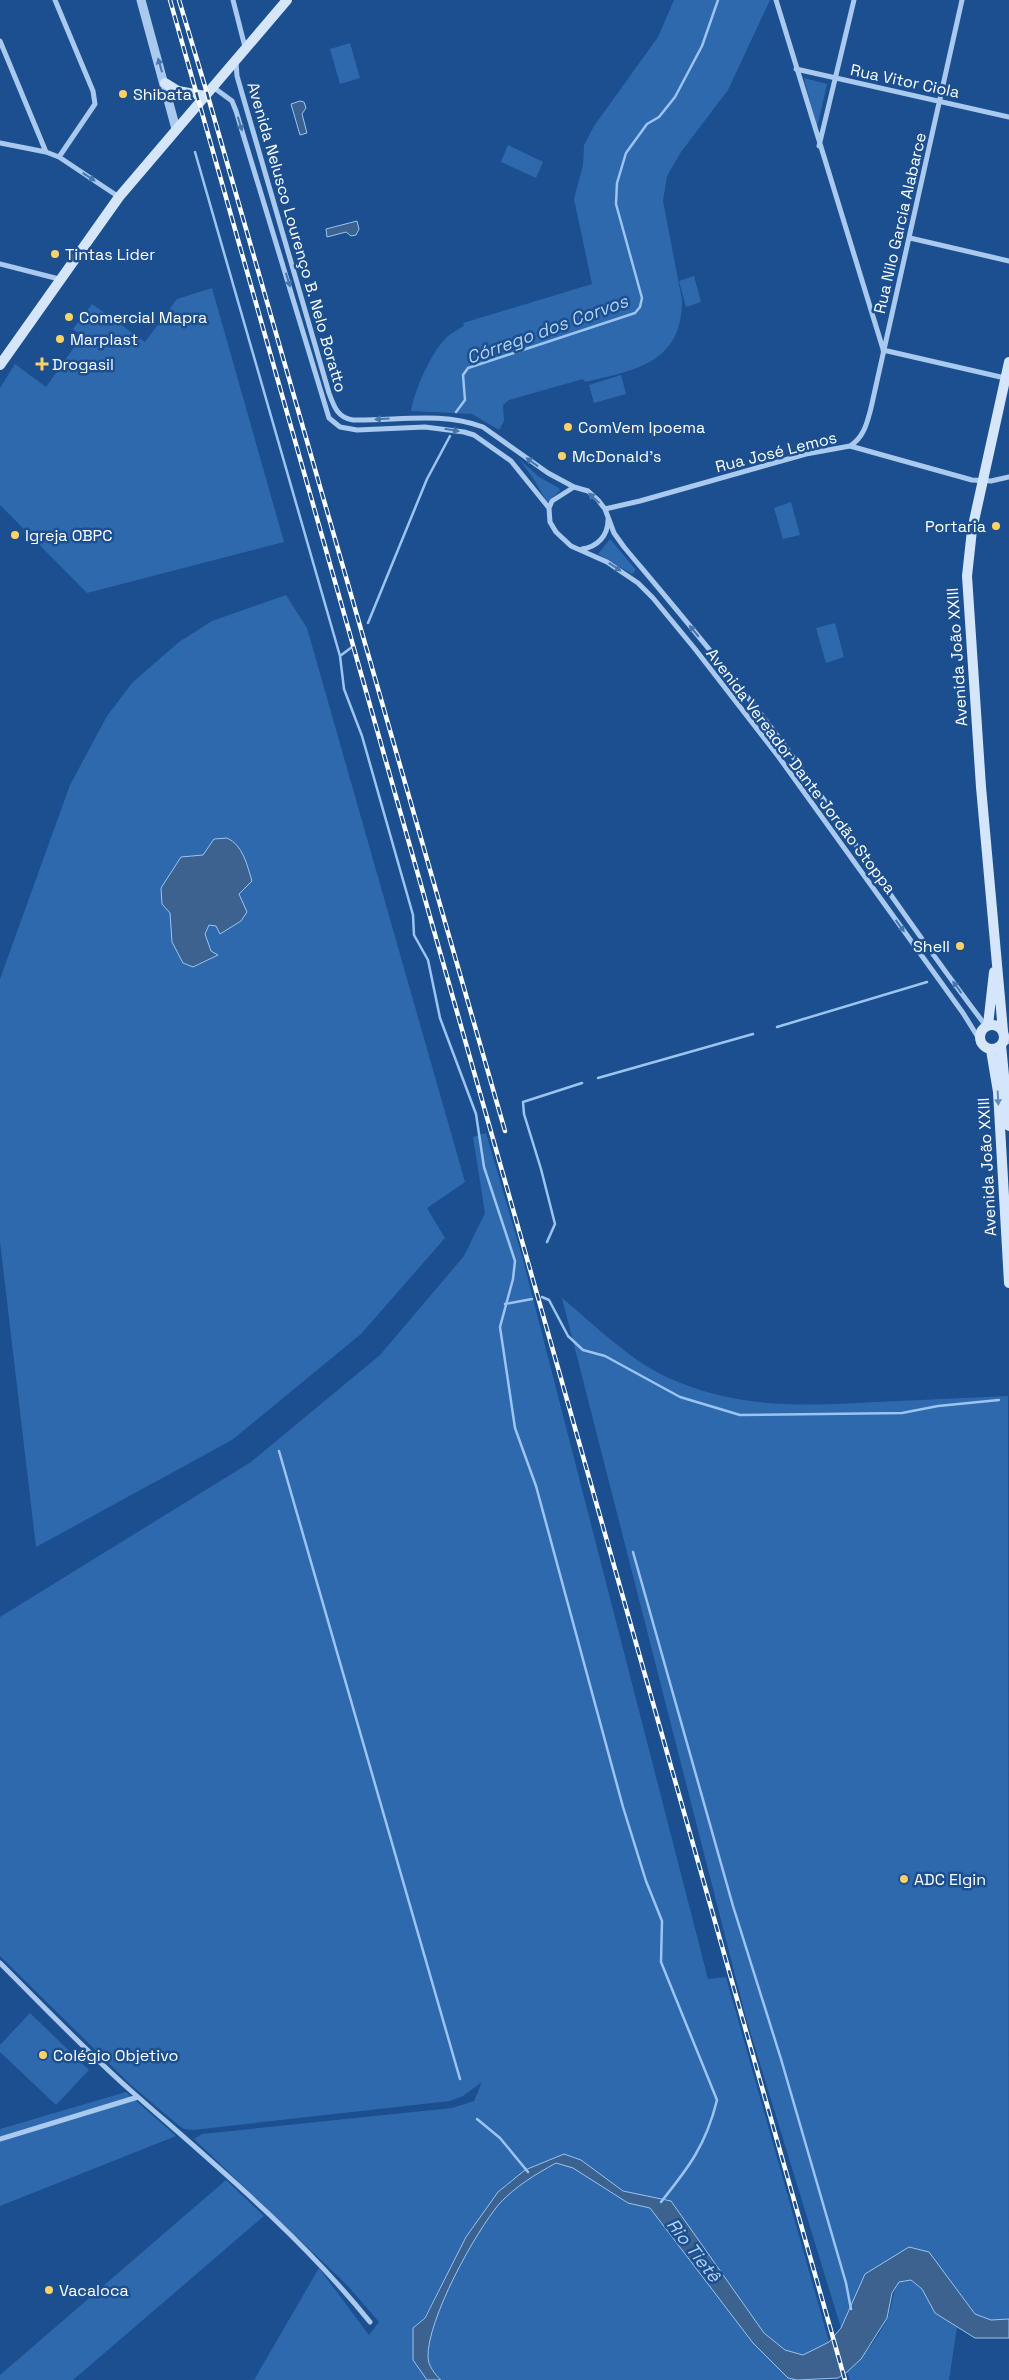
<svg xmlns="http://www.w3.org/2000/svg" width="1009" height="2380" viewBox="0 0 1009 2380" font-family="'Space Grotesk',sans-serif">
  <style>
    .green { fill: #2e69ad }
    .water { fill: #3c6290; stroke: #9cc4f0 }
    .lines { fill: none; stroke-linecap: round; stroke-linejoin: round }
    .stream { stroke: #9cc4f0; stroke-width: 2.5 }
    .minor { stroke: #a9c9ee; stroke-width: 5 }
    .tertiary { stroke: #a9c9ee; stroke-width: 9 }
    .secondary { stroke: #d6e6fa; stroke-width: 10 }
    .rail-casing { stroke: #fff; stroke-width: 4.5 }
    .rail { stroke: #1b4f8f; stroke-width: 2.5; stroke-dasharray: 8; stroke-linecap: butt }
    .oneway { fill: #4674ac }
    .oneway2 { fill: #668bba }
    .poi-dot { fill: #ffd166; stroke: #1b4f8f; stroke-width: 2 }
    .labels { text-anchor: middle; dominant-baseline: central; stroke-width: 5; stroke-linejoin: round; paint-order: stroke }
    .street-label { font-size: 16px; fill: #fff; stroke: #1b4f8f }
    .poi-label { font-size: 16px; fill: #fff; stroke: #1b4f8f; text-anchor: start }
    .water-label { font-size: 18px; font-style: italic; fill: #b5d3f5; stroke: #1b4f8f }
  </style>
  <rect width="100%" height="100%" fill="#1b4f8f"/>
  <path class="green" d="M 674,0 L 770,0 L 728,90 L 681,152 L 667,176 L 663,201 L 682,300 C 682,363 636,370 585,382 L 583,379 L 509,400 L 503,405 L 504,421 L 499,430 L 472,414 L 411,411 C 415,389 431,352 447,337 C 452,333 458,329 464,326 L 463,323 L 592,284 L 574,199 L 583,165 L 584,145 L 594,126 L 658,37 Z
    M 350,43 L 360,78 L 340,84 L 330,49 Z
    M 804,78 L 827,84 L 817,128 Z
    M 508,145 L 543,162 L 536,178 L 501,162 Z
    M 694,276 L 701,302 L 686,307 L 679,281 Z
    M 212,288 L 284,542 L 87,593 L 0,505 L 0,388 L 15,364 L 46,387 L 82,336 L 73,329 L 92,304 L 145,342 L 177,299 Z
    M 621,375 L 626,394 L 594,403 L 589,385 Z
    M 519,459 L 539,477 L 559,488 L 560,491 L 547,502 L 533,478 Z
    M 791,502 L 800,535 L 783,539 L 774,508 Z
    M 610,539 L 636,570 L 632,574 L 598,554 Z
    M 286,595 L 307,628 L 465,1182 L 427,1208 L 445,1238 L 361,1334 L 232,1440 L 36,1547 L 0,1242 L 0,979 L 70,785 L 107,716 L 133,682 L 179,642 L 212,621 Z
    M 835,623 L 844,657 L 826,663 L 816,628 Z
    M 486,1133 L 522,1256 L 708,1979 L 726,1977 L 829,2342 L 803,2355 L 785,2350 L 764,2333 L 671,2201 L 623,2191 L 581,2160 L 564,2154 L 525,2170 L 498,2192 L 466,2237 L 424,2318 L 413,2328 L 413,2360 L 427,2380 L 254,2380 L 319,2268 L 369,2335 L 379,2322 L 347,2285 L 194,2139 L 202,2134 L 452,2108 L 474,2101 L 482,2082 L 463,2096 L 450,2101 L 193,2130 L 184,2129 L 177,2124 L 131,2085 L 0,1956 L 0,1617 L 251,1462 L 380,1355 L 464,1256 L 485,1213 L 473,1137 Z
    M 562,1298 C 596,1326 630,1361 671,1379 C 739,1409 804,1406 876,1402 C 920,1400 964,1398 1008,1396 L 1009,2319 L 991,2320 L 975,2314 L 929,2252 L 865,2274 L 841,2328 L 746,2018 Z
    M 30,2013 L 89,2070 L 56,2105 L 0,2052 L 0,2045 Z
    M 126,2092 L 176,2136 L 0,2206 L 0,2129 Z
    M 556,2163 L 573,2168 L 628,2203 L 650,2208 L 753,2343 L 788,2378 L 797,2380 L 441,2380 C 435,2375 428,2365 428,2357 C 427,2320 475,2232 500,2203 C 516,2186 536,2174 556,2163 Z
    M 226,2180 L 264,2216 L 73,2380 L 0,2380 L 0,2375 Z
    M 911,2280 L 922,2289 L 935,2313 L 957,2327 L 949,2380 L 850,2380 L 847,2372 C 863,2358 878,2338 887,2319 C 893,2306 891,2295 899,2282 Z"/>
  <path class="water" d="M 300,101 L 304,102 L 306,108 L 302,114 L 307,133 L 300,135 L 291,104 Z
    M 357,221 L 359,229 L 356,235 L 351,236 L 346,232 L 327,237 L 326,229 Z
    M 227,838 C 243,845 247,865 252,881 L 239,894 L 247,912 L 241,921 L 220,934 L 216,926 L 209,925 L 205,934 L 211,951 L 218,955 L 193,967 L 183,963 L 172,942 L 170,913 L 162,904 L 161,888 L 181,857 L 203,855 L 214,839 Z
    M 564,2154 L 581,2160 L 623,2191 L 671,2201 L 764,2333 L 785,2350 L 803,2355 L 829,2342 L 841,2328 L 865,2274 L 909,2247 L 929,2252 L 975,2314 L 991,2320 L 1009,2319 L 1009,2338 L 975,2338 L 935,2313 L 922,2289 L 911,2280 L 899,2282 L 892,2293 L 887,2318 L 861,2359 L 847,2372 L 838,2378 L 797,2380 L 788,2378 L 753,2343 L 650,2208 L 628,2203 L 573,2168 L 556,2163 C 536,2174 516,2186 500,2203 C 475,2232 427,2320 428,2357 C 428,2365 435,2375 441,2380 L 427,2380 L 413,2360 L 413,2328 L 425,2318 L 466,2237 L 498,2192 L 525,2170 Z"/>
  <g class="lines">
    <path class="stream" d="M 195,152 L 340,656 L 344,689 L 362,736 L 413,915 L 414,935 L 428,960 L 440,1018 L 476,1114 L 484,1167 L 515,1261 L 513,1279 L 500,1327 L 515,1428 L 536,1486 L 623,1807 L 646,1881 L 662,1921 L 661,1962 L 717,2100 C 706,2145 689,2167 661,2202
      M 456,412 L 465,400 L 463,375 L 468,368 L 635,313 L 640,307 L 642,298 L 616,204 L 617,183 L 626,153 L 647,124 L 659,117 L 675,97 L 702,46 L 718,0
      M 368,623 L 427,479 L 450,436
      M 340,656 L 352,647
      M 777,1027 L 927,982
      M 598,1078 L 753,1034
      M 547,1242 L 555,1224 L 541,1169 L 524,1114 L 523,1102 L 582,1083
      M 542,1297 L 549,1300 L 568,1336 L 583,1350 L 605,1356 L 680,1397 L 740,1415 L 902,1413 L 938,1406 L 999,1400
      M 505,1304 L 532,1299
      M 279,1451 L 460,2079
      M 633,1552 L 733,1906 L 781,2059 L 846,2283 L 851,2309
      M 477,2119 L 500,2138 L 528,2172"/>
    <path class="minor" d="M 55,0 L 93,91 L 95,104 L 59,157
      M 233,0 L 245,47
      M 776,0 L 883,349
      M 0,41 L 46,152
      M 236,62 L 237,76 L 329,393 C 334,407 338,418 353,420 C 397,421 441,411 483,427 L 548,473 L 574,487 L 588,491 L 598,500 L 605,509 L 614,533 L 624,547 C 676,609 728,670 776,734 C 848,830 913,931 986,1026
      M 796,69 L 1009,117
      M 213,87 L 232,101 L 236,111 L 329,418 L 340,427 L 357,430 L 425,427 L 464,432 L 474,435 L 511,461 L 549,508 L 550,522 L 556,532 L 571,546 L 607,562 L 638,583 L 653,598 L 695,649 L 778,756 L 963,1013 L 981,1042
      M 0,143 L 46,152 L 59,157 L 119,197
      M 819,146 L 854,0
      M 910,238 L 1009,261
      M 0,264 L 59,279
      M 883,350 L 1005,378
      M 850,446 C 864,437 867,423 871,408 L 962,0
      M 549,508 L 552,501 L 574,487
      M 605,509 L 640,501 L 806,454 L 850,446 L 972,480 L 991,481 L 1009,477
      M 582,549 C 597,547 608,536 608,520
      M 0,1963 C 43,2006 85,2050 130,2090 C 214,2164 300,2235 370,2322
      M 0,2139 L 138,2097"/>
    <path class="tertiary" d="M 141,0 L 176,129
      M 1004,1041 L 1009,1039"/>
    <path class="secondary" d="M 165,83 L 178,91 L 205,96
      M 0,365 L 119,197 L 287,0
      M980 1037a12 12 0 1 1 24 0a12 12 0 1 1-24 0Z
      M 988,1025 L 994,972
      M 1003,1031 L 981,787 L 967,576 L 972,530 L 1009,362
      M 1001,1045 L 1009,1126
      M 991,1050 L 998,1092 L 1009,1283"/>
    <g class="rail-casing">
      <path id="rail" d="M 170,0 L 845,2380
        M 179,0 L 207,93 L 505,1131"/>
    </g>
    <use href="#rail" class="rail"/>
  </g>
  <defs><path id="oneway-solid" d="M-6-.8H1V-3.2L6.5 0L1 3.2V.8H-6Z" transform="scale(1.25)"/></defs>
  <g class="oneway">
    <use href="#oneway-solid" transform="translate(160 65) rotate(-106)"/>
    <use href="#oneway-solid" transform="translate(240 124) rotate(73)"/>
    <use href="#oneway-solid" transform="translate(89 177) rotate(33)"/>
    <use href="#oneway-solid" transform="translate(288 280) rotate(73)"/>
    <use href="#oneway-solid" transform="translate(382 419) rotate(176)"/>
    <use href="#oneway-solid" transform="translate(452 430) rotate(10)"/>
    <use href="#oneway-solid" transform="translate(532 462) rotate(-144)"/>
    <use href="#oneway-solid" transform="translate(594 498) rotate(-137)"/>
    <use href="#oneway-solid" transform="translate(615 567) rotate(34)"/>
    <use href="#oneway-solid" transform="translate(694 631) rotate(-130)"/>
    <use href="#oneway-solid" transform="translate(900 926) rotate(54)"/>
    <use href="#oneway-solid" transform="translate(957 987) rotate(-126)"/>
  </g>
  <use class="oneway2" href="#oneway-solid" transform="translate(998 1098) rotate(87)"/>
  <g class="poi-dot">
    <circle cx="123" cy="94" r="5"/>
    <circle cx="55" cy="254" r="5"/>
    <circle cx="69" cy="317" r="5"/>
    <circle cx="60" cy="339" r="5"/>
    <path d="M39.5 356.5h5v5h5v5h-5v5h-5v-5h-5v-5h5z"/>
    <circle cx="568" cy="427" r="5"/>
    <circle cx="562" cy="456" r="5"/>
    <circle cx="996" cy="526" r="5"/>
    <circle cx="15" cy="535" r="5"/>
    <circle cx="960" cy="946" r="5"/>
    <circle cx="904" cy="1879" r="5"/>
    <circle cx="43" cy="2055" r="5"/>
    <circle cx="49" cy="2290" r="5"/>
  </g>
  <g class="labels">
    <g class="street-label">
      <text transform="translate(905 81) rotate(12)">Rua Vitor Ciola</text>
      <text transform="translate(900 223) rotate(-77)">Rua Nilo Garcia Alabarce</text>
      <text transform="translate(297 237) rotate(74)">Avenida Nelusco Lourenço B. Nelo Boratto</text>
      <text transform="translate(776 452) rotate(-14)">Rua José Lemos</text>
      <text transform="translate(957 657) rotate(-94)">Avenida João XXIII</text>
      <text transform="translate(801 771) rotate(53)">Avenida Vereador Dante Jordão Stoppa</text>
      <text transform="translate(987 1167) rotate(-93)">Avenida João XXIII</text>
    </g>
    <g class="poi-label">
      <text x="133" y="94">Shibata</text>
      <text x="65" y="254">Tintas Lider</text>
      <text x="79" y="317">Comercial Mapra</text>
      <text x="70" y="339">Marplast</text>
      <text x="52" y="364">Drogasil</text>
      <text x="578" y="427">ComVem Ipoema</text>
      <text x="572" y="456">McDonald's</text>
      <text x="986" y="526" text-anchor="end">Portaria</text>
      <text x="25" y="535">Igreja OBPC</text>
      <text x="950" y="946" text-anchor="end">Shell</text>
      <text x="914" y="1879">ADC Elgin</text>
      <text x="53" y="2055">Colégio Objetivo</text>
      <text x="59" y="2290">Vacaloca</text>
    </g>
    <g class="water-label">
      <text transform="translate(547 329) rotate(-20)">Córrego dos Corvos</text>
      <text transform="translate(694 2250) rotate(52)">Rio Tietê</text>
    </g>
  </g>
</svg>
